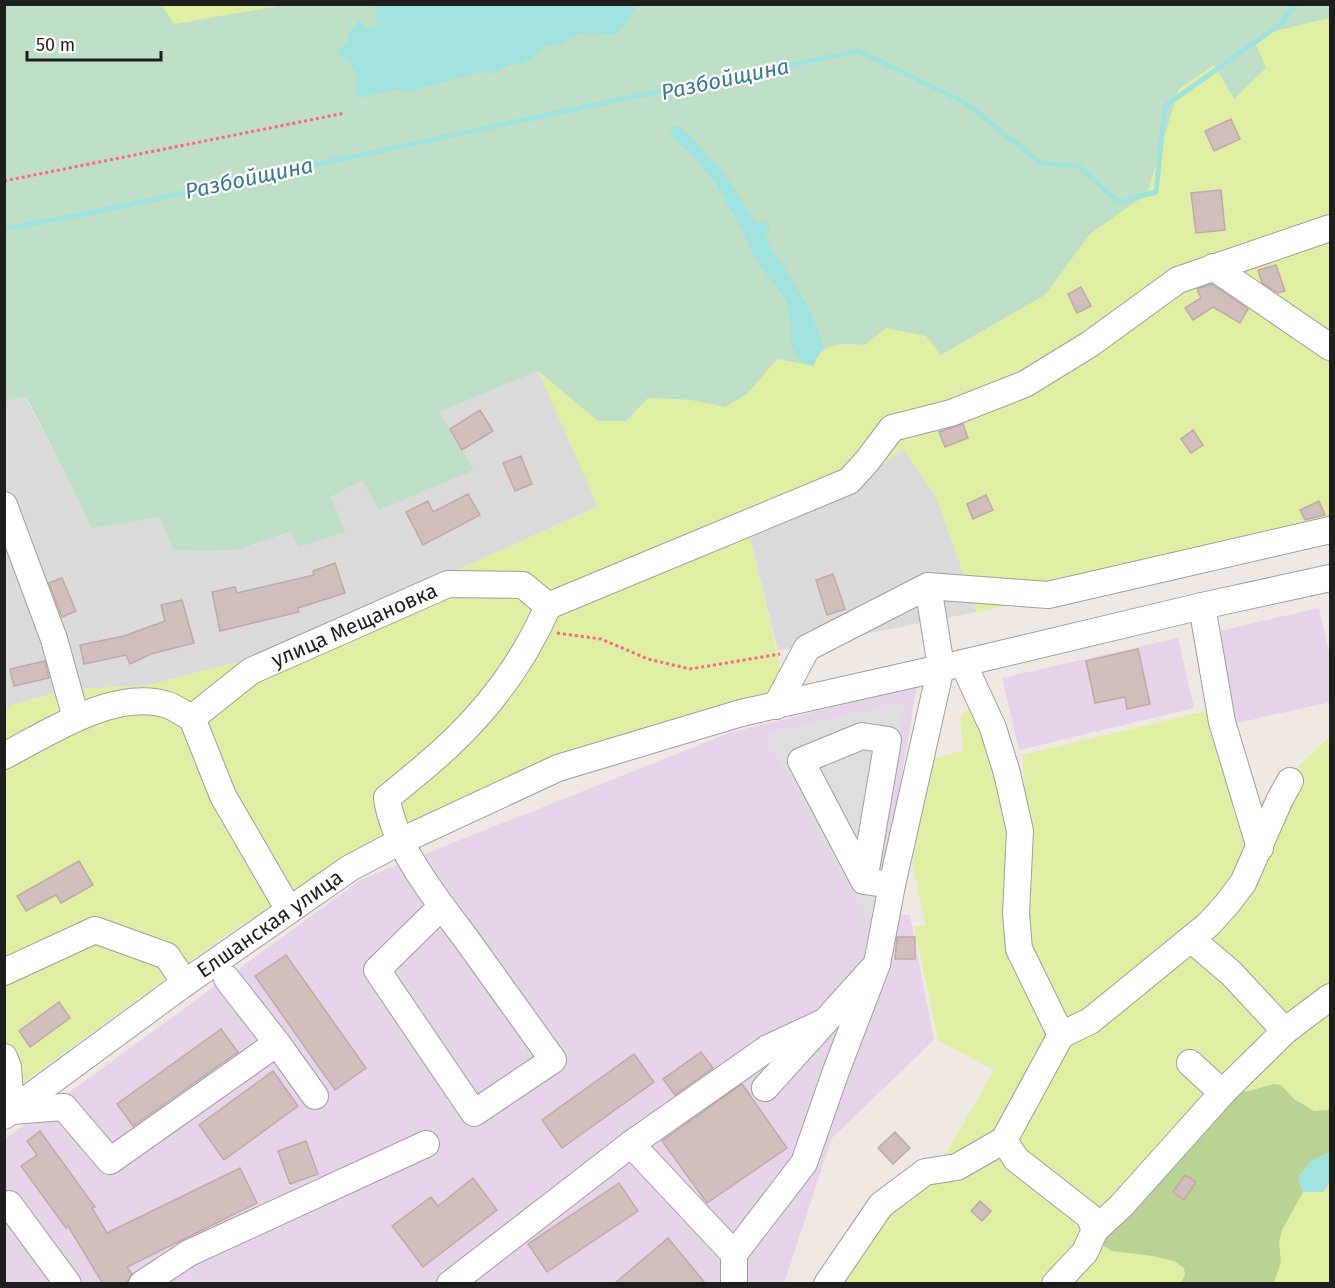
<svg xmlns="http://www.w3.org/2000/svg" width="1335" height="1288" viewBox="0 0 1335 1288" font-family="'Fira Sans',sans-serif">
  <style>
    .residential { fill: #dcdbdb }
    .industrial { fill: #e7d4ea }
    .grass { fill: #dfefa4 }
    .forest { fill: #b9d394 }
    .wetland { fill: #bfe0c7 }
    .parking { fill: #dedede }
    .water { fill: #a0e2dd }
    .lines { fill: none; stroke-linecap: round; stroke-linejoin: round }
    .stream { stroke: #a0e2dd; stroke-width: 5 }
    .building { fill: #d0bfbc; stroke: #c3a9a4; stroke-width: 1.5 }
    .minor-casing { stroke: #9f9f9f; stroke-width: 28 }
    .path { stroke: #ff6582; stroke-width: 3; stroke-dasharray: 3 3; stroke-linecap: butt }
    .minor { stroke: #fff; stroke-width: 26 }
    .labels { text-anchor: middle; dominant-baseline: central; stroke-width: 4.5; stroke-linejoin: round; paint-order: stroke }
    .street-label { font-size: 21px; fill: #1e1e1e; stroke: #fff }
    .water-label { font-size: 22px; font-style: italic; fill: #367b8d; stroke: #fff }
  </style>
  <rect width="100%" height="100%" fill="#f0e8e3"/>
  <path class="residential" d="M 538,371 L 599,506 L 430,582 L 251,659 L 148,685 L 64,690 L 5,707 L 5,401 L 25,397 L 63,468 L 92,529 L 161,517 L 237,550 L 291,532 L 331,497 L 363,481 L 473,471 L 438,412 Z
    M 903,447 L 936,496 L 977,612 L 778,651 L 749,533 L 862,482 Z"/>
  <path class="industrial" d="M 1319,608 L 1330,657 L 1330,702 L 1237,723 L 1215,632 Z
    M 1178,638 L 1194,708 L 1019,750 L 1002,678 Z
    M 917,686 L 878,913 L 910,915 L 934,1040 L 832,1138 L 784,1283 L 5,1284 L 5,1139 L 362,879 L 729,733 Z"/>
  <path class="grass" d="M 162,5 L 291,5 L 173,24 Z
    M 1330,18 L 1330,539 L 977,612 L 936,496 L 902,448 L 862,482 L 749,533 L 787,695 L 556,760 L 390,829 L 342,859 L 213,944 L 5,1096 L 5,707 L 64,690 L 148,685 L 251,659 L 430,582 L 598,507 L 538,371 L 598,421 L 648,398 L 692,400 L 725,407 L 777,359 L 813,366 C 823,340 842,344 865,345 L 886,328 L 926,336 L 942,355 L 1045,295 L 1090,234 L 1147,194 L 1179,89 L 1214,65 L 1233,98 L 1255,42 L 1275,31 Z
    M 1214,709 L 1245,818 L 1330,736 L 1330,1283 L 836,1284 L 857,1236 L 938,1168 L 994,1070 L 938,1040 L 914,926 L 926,926 L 912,864 L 931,760 L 963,750 L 960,717 L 965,711 L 974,710 L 1012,831 L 1013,953 L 1054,997 L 1026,931 L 1028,825 L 1022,755 Z"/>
  <path class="forest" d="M 1274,1084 L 1281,1085 L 1294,1099 L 1314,1111 L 1330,1110 L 1330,1152 L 1311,1161 L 1298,1178 L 1303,1192 L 1282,1230 L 1279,1242 L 1281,1262 L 1274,1283 L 1181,1283 L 1185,1275 L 1184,1268 L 1174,1261 L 1153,1256 L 1112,1251 L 1104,1246 L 1101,1239 L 1234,1092 L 1249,1091 Z"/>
  <path class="wetland" d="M 291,4 L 1330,5 L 1330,18 L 1275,31 L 1255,42 L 1266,68 L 1234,99 L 1214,65 L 1179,89 L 1147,194 L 1090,234 L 1045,295 L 941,355 L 926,336 L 886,328 L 865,345 C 842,344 822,340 814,366 L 777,359 L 747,394 L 725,407 L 691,400 L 648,398 L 626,421 L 598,421 L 538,371 L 439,412 L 474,470 L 379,510 L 362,481 L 331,497 L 345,532 L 299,547 L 290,532 L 237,550 L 174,551 L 160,517 L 92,529 L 63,468 L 26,397 L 5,401 L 5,5 L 162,5 L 174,24 Z"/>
  <path class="parking" d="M 904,701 L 872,919 L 865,920 L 765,734 Z"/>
  <path class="water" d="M 375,5 L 375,4 L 637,5 L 624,27 L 613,35 L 580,33 L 564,42 L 547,46 L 524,63 L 510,65 L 490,75 L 483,71 L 406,92 L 397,89 L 360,98 L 356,93 L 356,73 L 347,58 L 339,56 L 338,50 L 349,41 L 349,32 L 360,20 L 365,28 L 375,29 L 377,12 Z
    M 672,125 L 683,128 L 722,170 L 757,224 L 767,222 L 770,232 L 764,233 C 768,247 777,257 785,269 C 800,293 818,321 823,349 L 816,358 L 814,366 L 802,363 L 791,345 L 791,323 L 786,301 L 754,257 L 744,234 L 717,185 L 691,154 L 671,136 Z
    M 1330,1152 L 1330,1183 L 1323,1192 L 1303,1192 L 1298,1178 L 1311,1161 Z"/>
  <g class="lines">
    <path class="stream" d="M 4,229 L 90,213 L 622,99 L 859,51 L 964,102 L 1041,163 L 1078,166 L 1118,202 L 1156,192 L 1165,106 L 1282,23 L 1296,4"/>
  </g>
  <path class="building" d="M 1231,119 L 1240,139 L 1214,151 L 1205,131 Z
    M 1221,190 L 1225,230 L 1196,233 L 1191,193 Z
    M 1276,265 L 1285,291 L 1278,293 L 1262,283 L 1258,270 Z
    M 1212,284 L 1248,309 L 1240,323 L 1213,307 L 1193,320 L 1185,308 L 1201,298 L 1197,289 Z
    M 1081,287 L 1091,306 L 1077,313 L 1068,294 Z
    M 480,410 L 493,431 L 462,450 L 450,429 Z
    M 963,424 L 968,438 L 945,447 L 939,432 Z
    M 1193,430 L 1203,445 L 1191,453 L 1181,439 Z
    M 521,456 L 532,484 L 515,491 L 503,463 Z
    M 468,494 L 480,515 L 423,545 L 406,512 L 428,501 L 433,512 Z
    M 986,495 L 993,510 L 973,519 L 967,504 Z
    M 1319,501 L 1325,515 L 1305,520 L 1300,510 Z
    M 335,563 L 345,593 L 298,608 L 299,612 L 220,631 L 212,592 L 235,587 L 237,593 L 314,575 L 313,571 Z
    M 833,574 L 845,609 L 827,615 L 816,580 Z
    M 62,578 L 76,611 L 62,617 L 49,583 Z
    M 182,600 L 194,643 L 151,654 L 130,664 L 126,655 L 84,664 L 80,645 L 124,636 L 165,621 L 161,605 Z
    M 1138,649 L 1150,704 L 1127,709 L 1125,697 L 1095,703 L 1086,661 Z
    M 45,661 L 49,678 L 14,686 L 10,669 Z
    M 79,861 L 93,885 L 61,903 L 56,895 L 26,911 L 17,896 Z
    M 897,937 L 915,937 L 915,959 L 895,959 Z
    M 286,955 L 366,1068 L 335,1090 L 255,976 Z
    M 59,1002 L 70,1018 L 30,1047 L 19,1031 Z
    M 221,1029 L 238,1052 L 133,1126 L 117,1104 Z
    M 701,1052 L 713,1068 L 675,1095 L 663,1079 Z
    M 634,1054 L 654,1082 L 562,1148 L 542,1120 Z
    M 273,1071 L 298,1106 L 224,1160 L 199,1125 Z
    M 742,1084 L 787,1148 L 707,1203 L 662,1141 Z
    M 40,1131 L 95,1207 L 92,1208 L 107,1233 L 240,1168 L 257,1203 L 127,1267 L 132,1274 L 126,1284 L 103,1284 L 68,1226 L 66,1228 L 21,1166 L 37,1155 L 27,1141 Z
    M 895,1132 L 910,1148 L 893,1164 L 878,1148 Z
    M 306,1141 L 318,1174 L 290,1184 L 278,1151 Z
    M 1185,1175 L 1196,1182 L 1184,1200 L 1173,1192 Z
    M 473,1178 L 497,1210 L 423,1267 L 392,1226 L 431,1197 L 438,1206 Z
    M 619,1183 L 638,1211 L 547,1272 L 528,1244 Z
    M 980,1201 L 991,1211 L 982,1221 L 971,1211 Z
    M 668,1238 L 706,1284 L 614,1284 Z"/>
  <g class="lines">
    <g class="minor-casing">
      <g id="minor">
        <path d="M 1213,267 L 1330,347"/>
        <path d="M 4,505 L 54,639 L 76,718"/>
        <path d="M 1202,606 L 1222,722 L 1260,848"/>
        <path d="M 776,706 L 807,648 L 928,586 L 1048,595 L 1330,530"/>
        <path d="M 192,718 L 223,796 L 289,910"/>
        <path id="s1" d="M 4,756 C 50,732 115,688 168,705 C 176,708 184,714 192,718 L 251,671 L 448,584 L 523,585 L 548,606 L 849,481 L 868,460 L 892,428 L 951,413 L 1025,384 L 1090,344 L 1178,280 L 1330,228"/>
        <path d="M 864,881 L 888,740 L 862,736 L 801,761 L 864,881 L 892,885 L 941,667 L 928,586"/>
        <path d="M 442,906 L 377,970 L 474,1113 L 553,1060 C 524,1020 496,980 467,940 C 438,901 393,846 387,798 C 407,781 428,765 447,747 C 489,708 525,659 548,606"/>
        <path d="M 1191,939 L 1231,973 L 1285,1031"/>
        <path d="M 4,972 L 95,930 L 167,956 L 185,983"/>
        <path d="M 227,979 L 277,1043 L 315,1096"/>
        <path d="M 1061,1035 L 1090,1021 L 1209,924 L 1227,904 L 1243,883 L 1280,799 L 1290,781"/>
        <path d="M 4,1057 L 8,1067 L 11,1111 L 64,1107 L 110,1161 L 277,1043"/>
        <path d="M 1190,1063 L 1216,1087 L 1225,1090"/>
        <path d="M 765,1088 L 877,964 L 892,885"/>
        <path id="s2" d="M 4,1116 L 185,983 L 350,868 L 401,841 L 558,768 L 741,713 L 963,663 L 1202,606 L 1330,578"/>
        <path d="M 1004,1140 L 1016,1159 L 1089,1216 L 1095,1230 L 1085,1252 L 1055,1284"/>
        <path d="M 9,1204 L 68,1284"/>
        <path d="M 1095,1230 L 1121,1206 L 1225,1090 L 1285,1031 L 1330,997"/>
        <path d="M 734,1254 L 631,1144 L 768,1048 L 824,1022"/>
        <path d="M 142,1284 L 189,1253 L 426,1144"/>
        <path d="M 450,1284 L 631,1144"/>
        <path d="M 734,1284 L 734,1254 L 804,1163 L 835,1074 L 877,964"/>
        <path d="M 827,1284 L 881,1205 L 925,1172 L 957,1167 L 1004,1140 L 1061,1035 L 1019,949 L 1016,913 L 1020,831 L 1007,773 L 993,728 L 963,663"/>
      </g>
    </g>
    <path class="path" d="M 4,181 L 345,113
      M 557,633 L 601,639 L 648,659 L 690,669 L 780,654"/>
    <use href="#minor" class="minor"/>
  </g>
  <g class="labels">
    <g class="street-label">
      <text stroke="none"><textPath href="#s1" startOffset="392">улица Мещановка</textPath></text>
      <text stroke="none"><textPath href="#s2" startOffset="328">Елшанская улица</textPath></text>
    </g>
    <g class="water-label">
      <text transform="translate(725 79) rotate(-12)">Разбойщина</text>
      <text transform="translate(249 178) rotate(-12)">Разбойщина</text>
    </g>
  </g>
  <rect width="1335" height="1288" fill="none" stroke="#1e1e1e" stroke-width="12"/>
  <path d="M27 51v9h134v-9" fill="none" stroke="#1e1e1e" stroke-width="3"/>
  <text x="36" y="51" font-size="18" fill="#1e1e1e" stroke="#ffffff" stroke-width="4.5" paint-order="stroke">50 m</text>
</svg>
